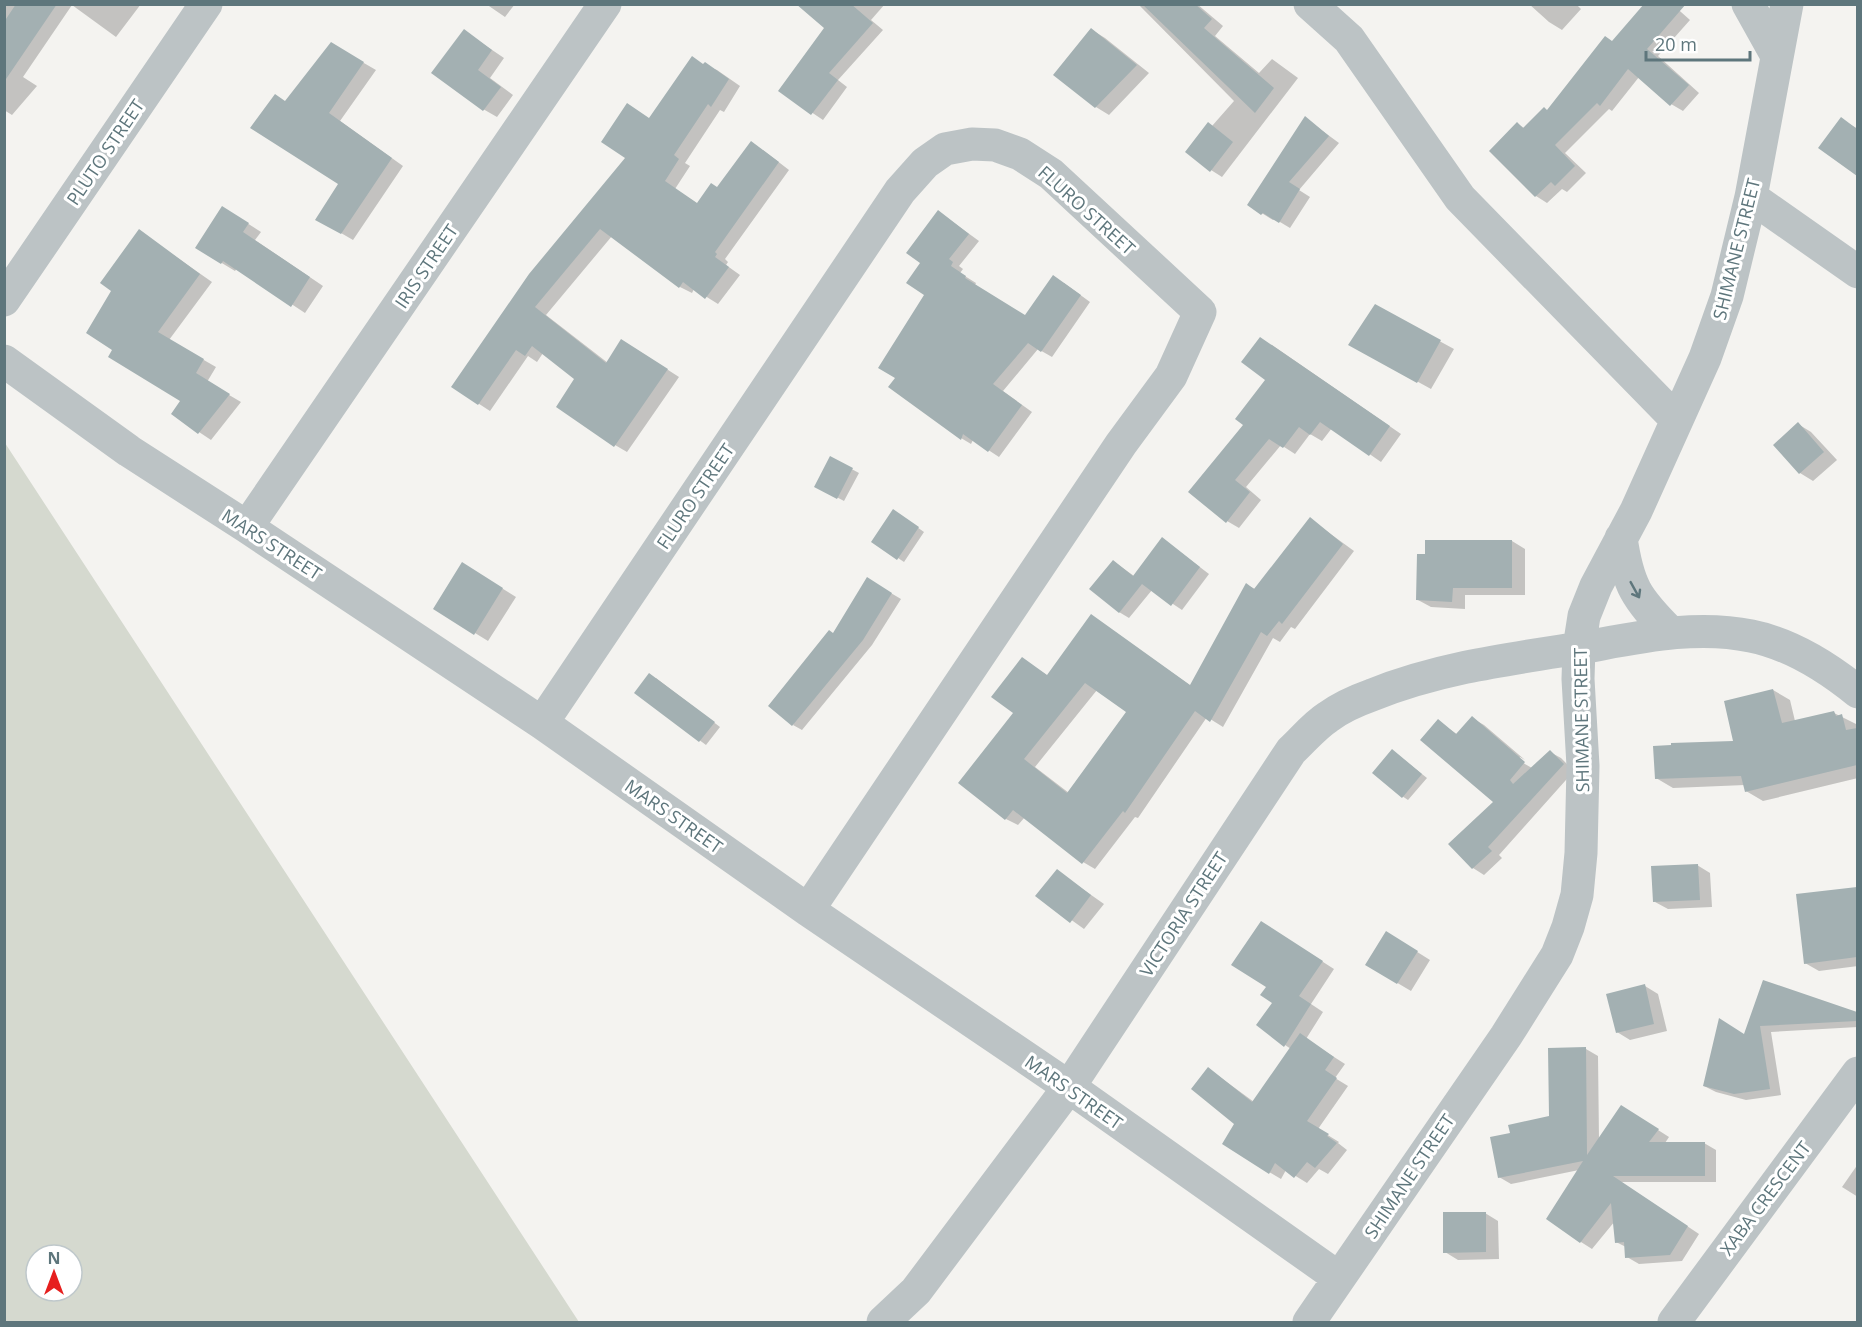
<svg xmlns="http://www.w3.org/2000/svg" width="1862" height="1327" viewBox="0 0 1862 1327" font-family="'Open Sans',sans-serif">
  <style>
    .green { fill: #d5d9cf; fill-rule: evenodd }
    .shadow { fill: #0003; fill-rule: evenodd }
    .building { fill: #a3b0b2; fill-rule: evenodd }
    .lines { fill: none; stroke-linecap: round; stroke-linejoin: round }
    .minor { stroke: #bcc3c5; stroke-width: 33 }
    .oneway { stroke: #5e767c }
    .labels { text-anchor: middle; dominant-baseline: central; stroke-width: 6; stroke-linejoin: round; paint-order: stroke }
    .street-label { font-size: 18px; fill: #5e767c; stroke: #fff }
  </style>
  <rect width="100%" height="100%" fill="#f4f3f0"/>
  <path class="green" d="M 5,443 L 579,1322 L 5,1322 ZM 36,1255 L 72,1255 L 72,1291 L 36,1291 Z"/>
  <path class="shadow" d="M 4,4 L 141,4 L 116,37 L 72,5 L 23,77 L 37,86 L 12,115 L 4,110 Z
    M 486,4 L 515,4 L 505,17 Z
    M 798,4 L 885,4 L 871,20 L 883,30 L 838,80 L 847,87 L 823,120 L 780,91 L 826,28 Z
    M 1138,4 L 1197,4 L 1223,26 L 1215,36 L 1259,73 L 1272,59 L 1298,78 L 1222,177 L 1211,170 L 1212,126 L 1234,101 Z
    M 1529,4 L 1576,4 L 1581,9 L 1562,30 L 1549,22 Z
    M 1672,4 L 1690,20 L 1658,56 L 1699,93 L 1683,111 L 1671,104 L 1639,77 L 1612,111 L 1609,109 L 1565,153 L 1586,173 L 1567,192 L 1562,189 L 1547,203 L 1536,196 L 1518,124 L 1524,128 L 1548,111 L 1613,42 Z
    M 1092,30 L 1105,38 L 1149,73 L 1109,115 L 1096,107 Z
    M 464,31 L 504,58 L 490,78 L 513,95 L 497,117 L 483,109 Z
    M 331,44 L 376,70 L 340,121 L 403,166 L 353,240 L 317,219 L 340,183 L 286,102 Z
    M 704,65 L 717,70 L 740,86 L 724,112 L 720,110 L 685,163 L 690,166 L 675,189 L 698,204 L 763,150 L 789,170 L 725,259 L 728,262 L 726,265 L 740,275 L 718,304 L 694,289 L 692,293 L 680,287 L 612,236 L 546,315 L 608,363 L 634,348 L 679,377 L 627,452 L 615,445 L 576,378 L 543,353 L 537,362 L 528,356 L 490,411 L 453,387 L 627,157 L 650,119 Z
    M 1305,118 L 1339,143 L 1299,190 L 1310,197 L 1290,228 L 1275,219 L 1273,220 L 1249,205 Z
    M 1841,119 L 1858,129 L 1858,174 L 1821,147 Z
    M 939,212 L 979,241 L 959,266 L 963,269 L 960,273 L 976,283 L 975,285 L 1026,317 L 1064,283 L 1090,302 L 1052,357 L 1038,349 L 1003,391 L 1032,412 L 999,457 L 973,440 L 971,444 L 961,438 L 897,378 L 926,295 L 922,263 Z
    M 236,216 L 261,232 L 255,240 L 323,286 L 305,313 L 237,268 L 235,271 L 197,248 Z
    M 139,231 L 212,282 L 169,340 L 216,367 L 207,382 L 241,402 L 211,440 L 199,432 L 182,401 L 115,349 L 113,291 Z
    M 1375,306 L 1454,349 L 1431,389 L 1351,345 Z
    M 1272,345 L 1401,434 L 1381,462 L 1332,428 L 1322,441 L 1310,434 L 1295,454 L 1281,445 L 1246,487 L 1261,500 L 1239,528 L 1227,521 L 1245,425 L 1267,379 Z
    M 1798,424 L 1811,432 L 1837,460 L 1813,481 L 1800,473 Z
    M 831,458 L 859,473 L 844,501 L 816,486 Z
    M 900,515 L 924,532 L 904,562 L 898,558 Z
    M 1310,519 L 1354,551 L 1295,629 L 1291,627 L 1280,642 L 1273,638 L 1223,727 L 1207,717 L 1138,818 L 1135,817 L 1095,869 L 1083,862 L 1025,817 L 1018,825 L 1006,819 L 1015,713 L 1023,659 L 1048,676 L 1091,616 L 1191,686 L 1247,585 L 1255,589 ZM 1097,690 L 1128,712 L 1069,793 L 1035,767 Z
    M 1163,539 L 1209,574 L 1182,610 L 1152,590 L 1129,618 L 1119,612 L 1113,561 L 1134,576 Z
    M 1512,541 L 1525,549 L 1525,595 L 1465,595 L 1465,609 L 1431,607 L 1418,600 Z
    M 476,572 L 516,597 L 488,641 L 475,633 Z
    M 867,579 L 901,599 L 872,645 L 802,730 L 793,725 L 834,634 Z
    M 656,678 L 720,727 L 706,745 L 636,693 Z
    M 1773,690 L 1790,700 L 1795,721 L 1834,713 L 1858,725 L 1858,778 L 1763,801 L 1746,791 L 1745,785 L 1673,788 L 1656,778 L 1735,742 Z
    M 1472,718 L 1484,725 L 1525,760 L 1520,757 L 1518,760 L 1532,768 L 1550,752 L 1561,758 L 1574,771 L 1499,855 L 1502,858 L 1484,875 L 1473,868 L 1450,844 L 1496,802 L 1438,721 L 1458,735 Z
    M 1398,755 L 1427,778 L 1408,800 L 1402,796 Z
    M 1697,865 L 1710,873 L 1712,907 L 1668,909 L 1655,902 Z
    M 1057,871 L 1104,904 L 1084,929 L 1038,896 Z
    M 1858,889 L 1858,966 L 1819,971 L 1805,963 L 1797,896 Z
    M 1273,930 L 1334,969 L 1311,1004 L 1323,1012 L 1306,1039 L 1345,1064 L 1335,1078 L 1348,1086 L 1318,1129 L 1339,1142 L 1338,1143 L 1347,1150 L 1328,1174 L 1319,1169 L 1307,1183 L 1286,1170 L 1281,1179 L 1269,1172 L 1236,1124 L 1209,1069 L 1254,1102 L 1291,1049 L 1285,1045 L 1274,1003 L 1268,986 Z
    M 1387,933 L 1430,960 L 1411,991 L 1367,965 Z
    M 1763,982 L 1858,1015 L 1858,1027 L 1771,1032 L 1781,1095 L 1746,1100 L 1716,1092 L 1704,1086 L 1745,1035 Z
    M 1645,986 L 1658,994 L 1667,1031 L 1630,1040 L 1617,1032 Z
    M 1586,1049 L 1598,1056 L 1599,1140 L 1633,1114 L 1669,1137 L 1665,1143 L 1704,1143 L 1716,1150 L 1716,1182 L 1621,1182 L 1699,1234 L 1682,1261 L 1639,1264 L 1627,1257 L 1626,1247 L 1616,1242 L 1615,1221 L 1592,1249 L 1581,1242 L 1579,1170 L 1511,1184 L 1499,1177 L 1512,1134 L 1550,1117 Z
    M 1858,1164 L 1858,1197 L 1842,1187 Z
    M 1485,1213 L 1498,1221 L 1499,1259 L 1458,1260 L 1445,1252 Z"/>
  <path class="building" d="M 16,4 L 57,4 L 4,82 L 4,22 Z
    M 796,4 L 851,4 L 873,23 L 829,73 L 838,80 L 811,115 L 778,91 L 824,28 Z
    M 1142,4 L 1195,4 L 1212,19 L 1204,28 L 1274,88 L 1255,113 Z
    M 1644,4 L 1686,4 L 1647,49 L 1689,85 L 1670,106 L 1628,69 L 1600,106 L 1597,103 L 1555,145 L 1575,166 L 1555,186 L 1551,182 L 1535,197 L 1489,151 L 1517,122 L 1523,128 L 1544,107 L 1547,110 L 1605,36 L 1612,41 Z
    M 1091,28 L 1137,65 L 1095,108 L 1053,75 Z
    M 464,29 L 492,50 L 478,70 L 501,87 L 483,111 L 431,73 Z
    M 331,42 L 364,62 L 329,113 L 392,158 L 341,234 L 315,220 L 338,184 L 250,128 L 275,94 L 285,101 Z
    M 692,56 L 703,64 L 705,62 L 729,79 L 711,107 L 708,104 L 674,155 L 679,159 L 665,181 L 697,203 L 711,183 L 717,187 L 751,141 L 779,162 L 715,252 L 717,254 L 715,257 L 729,267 L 705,299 L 683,282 L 679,288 L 600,229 L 535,307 L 606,363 L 621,339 L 668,369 L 614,447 L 556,407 L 574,379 L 532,346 L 525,356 L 516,350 L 478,405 L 451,387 L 529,274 L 625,158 L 601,142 L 627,103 L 649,118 Z
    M 1305,116 L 1329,136 L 1289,182 L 1300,189 L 1279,223 L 1263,213 L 1261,215 L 1247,205 Z
    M 1841,117 L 1857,129 L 1857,176 L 1818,148 Z
    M 1208,122 L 1233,142 L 1210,172 L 1185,152 Z
    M 222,206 L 249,223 L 243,232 L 310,277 L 291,307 L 223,261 L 221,264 L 195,248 Z
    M 938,210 L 969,234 L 949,259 L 953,262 L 951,266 L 966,276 L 965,278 L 1025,315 L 1053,275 L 1081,295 L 1041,352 L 1028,343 L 993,384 L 1022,405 L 988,452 L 963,434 L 961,440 L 888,387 L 895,378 L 878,368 L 924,295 L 906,283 L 920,263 L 906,253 Z
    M 139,229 L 200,274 L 158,332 L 204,359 L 196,373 L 230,394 L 198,434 L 171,414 L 180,401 L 108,357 L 112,350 L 86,333 L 111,291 L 100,283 Z
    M 1375,304 L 1441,340 L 1417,383 L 1348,345 Z
    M 1260,337 L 1390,426 L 1369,456 L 1320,422 L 1310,435 L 1299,427 L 1283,448 L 1269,439 L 1235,480 L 1250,492 L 1226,523 L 1188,492 L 1243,425 L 1235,419 L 1265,380 L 1241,362 Z
    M 1798,422 L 1824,452 L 1799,474 L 1773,445 Z
    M 830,456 L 853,468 L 837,499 L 814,487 Z
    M 893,509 L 919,527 L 897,560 L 871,542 Z
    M 1310,517 L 1343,544 L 1282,624 L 1279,621 L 1267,636 L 1261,632 L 1210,722 L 1195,711 L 1125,813 L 1123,811 L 1082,864 L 1013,810 L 1005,820 L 958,783 L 1013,713 L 991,697 L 1022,657 L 1047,675 L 1091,614 L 1190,685 L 1246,583 L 1254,589 ZM 1085,683 L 1126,712 L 1067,793 L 1024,759 Z
    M 1162,537 L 1200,567 L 1171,606 L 1142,584 L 1119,613 L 1089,589 L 1113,560 L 1133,576 Z
    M 1425,540 L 1512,540 L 1512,588 L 1453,588 L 1452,602 L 1416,600 L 1417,554 L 1425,554 Z
    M 462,562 L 503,588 L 474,635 L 433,609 Z
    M 867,577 L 892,593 L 863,640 L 792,726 L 768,706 L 829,630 L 833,633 Z
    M 649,673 L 715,722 L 699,742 L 634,693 Z
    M 1773,689 L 1782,723 L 1834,711 L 1836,716 L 1842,714 L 1846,730 L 1857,728 L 1857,765 L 1745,792 L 1741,776 L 1655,779 L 1653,746 L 1671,745 L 1671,743 L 1733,741 L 1724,701 Z
    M 1472,716 L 1525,762 L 1510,780 L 1513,784 L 1550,750 L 1564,764 L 1488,847 L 1492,851 L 1472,869 L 1448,844 L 1493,802 L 1420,740 L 1438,719 L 1456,734 Z
    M 1392,749 L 1422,774 L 1402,798 L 1372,773 Z
    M 1698,864 L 1700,900 L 1653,902 L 1651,866 Z
    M 1057,869 L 1091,895 L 1070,923 L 1035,896 Z
    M 1857,887 L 1857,957 L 1804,964 L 1796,894 Z
    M 1261,921 L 1323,961 L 1299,996 L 1311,1004 L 1284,1047 L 1256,1025 L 1272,1003 L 1260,995 L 1266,987 L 1231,965 Z
    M 1386,931 L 1418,951 L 1397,984 L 1365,965 Z
    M 1763,980 L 1857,1012 L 1857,1021 L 1760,1026 L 1770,1089 L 1734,1094 L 1703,1086 L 1719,1018 L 1744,1034 Z
    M 1645,984 L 1654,1024 L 1616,1033 L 1606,994 Z
    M 1300,1033 L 1334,1057 L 1325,1070 L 1337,1078 L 1307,1121 L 1329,1134 L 1327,1136 L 1337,1143 L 1315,1168 L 1307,1162 L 1294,1178 L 1275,1163 L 1269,1174 L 1222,1144 L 1234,1124 L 1191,1089 L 1208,1067 L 1252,1102 Z
    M 1586,1047 L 1587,1155 L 1621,1105 L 1659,1129 L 1649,1142 L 1705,1142 L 1705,1176 L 1613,1176 L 1688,1226 L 1670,1255 L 1625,1258 L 1624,1242 L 1615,1243 L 1611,1203 L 1580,1243 L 1546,1219 L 1583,1161 L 1498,1178 L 1490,1137 L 1510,1133 L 1508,1125 L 1549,1116 L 1548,1048 Z
    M 1443,1212 L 1486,1212 L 1486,1252 L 1443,1253 Z"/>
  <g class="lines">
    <path class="minor" d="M 1310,4 L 1349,39 L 1460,198 L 1676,419
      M 1748,4 L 1777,56
      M 1751,197 L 1858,272
      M 4,300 L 206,4
      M 4,361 L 129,451 L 247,527 L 542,723 L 808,910 L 1069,1087 L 1339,1278
      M 247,527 L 605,4
      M 1621,538 C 1628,586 1636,598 1670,632
      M 542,723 L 900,191 L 925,163 L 945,149 L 972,144 L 995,145 L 1020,154 L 1051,174 L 1200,312 L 1171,376 L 1121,444 L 808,910
      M 883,1322 L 916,1291 L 1069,1087 L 1291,751 C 1303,740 1314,726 1328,717 C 1340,708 1358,700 1372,695 C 1439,668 1509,659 1580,648 C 1636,638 1694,624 1751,636 C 1791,644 1826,666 1858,692
      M 1309,1322 L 1506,1036 L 1557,955 L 1568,927 L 1577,895 L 1581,853 L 1583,766 L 1578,679 L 1579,648 L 1584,616 L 1596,586 L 1636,511 L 1705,358 L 1727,296 L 1751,197 L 1787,4
      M 1674,1322 L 1858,1073"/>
  </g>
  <defs><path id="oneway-shaft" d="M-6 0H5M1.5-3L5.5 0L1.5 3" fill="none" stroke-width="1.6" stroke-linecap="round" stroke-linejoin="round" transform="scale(1.5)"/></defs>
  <use class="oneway" href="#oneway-shaft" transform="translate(1635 590) rotate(61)"/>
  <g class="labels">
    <g class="street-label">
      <text transform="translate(105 152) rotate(-56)">PLUTO STREET</text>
      <text transform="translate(1087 210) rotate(42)">FLURO STREET</text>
      <text transform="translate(1736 249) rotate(-76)">SHIMANE STREET</text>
      <text transform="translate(426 266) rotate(-56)">IRIS STREET</text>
      <text transform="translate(695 496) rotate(-56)">FLURO STREET</text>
      <text transform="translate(272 544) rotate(33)">MARS STREET</text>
      <text transform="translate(1581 720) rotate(-91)">SHIMANE STREET</text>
      <text transform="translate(674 816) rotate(35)">MARS STREET</text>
      <text transform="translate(1183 914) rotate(-57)">VICTORIA STREET</text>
      <text transform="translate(1074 1092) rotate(35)">MARS STREET</text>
      <text transform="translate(1409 1176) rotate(-56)">SHIMANE STREET</text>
      <text transform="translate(1765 1198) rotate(-53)">XABA CRESCENT</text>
    </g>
  </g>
  <rect width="1862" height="1327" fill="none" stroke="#5e767c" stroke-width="12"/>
  <g transform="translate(54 1273)"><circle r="28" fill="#ffffff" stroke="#bfc8cb" stroke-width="1.5"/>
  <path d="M0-4.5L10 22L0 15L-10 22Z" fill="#e61f1e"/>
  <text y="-9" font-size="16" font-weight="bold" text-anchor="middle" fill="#5e767c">N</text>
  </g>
  <path d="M1646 51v9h104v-9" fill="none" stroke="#5e767c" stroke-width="3"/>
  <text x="1655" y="51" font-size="18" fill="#5e767c" stroke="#ffffff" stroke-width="4.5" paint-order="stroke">20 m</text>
</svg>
